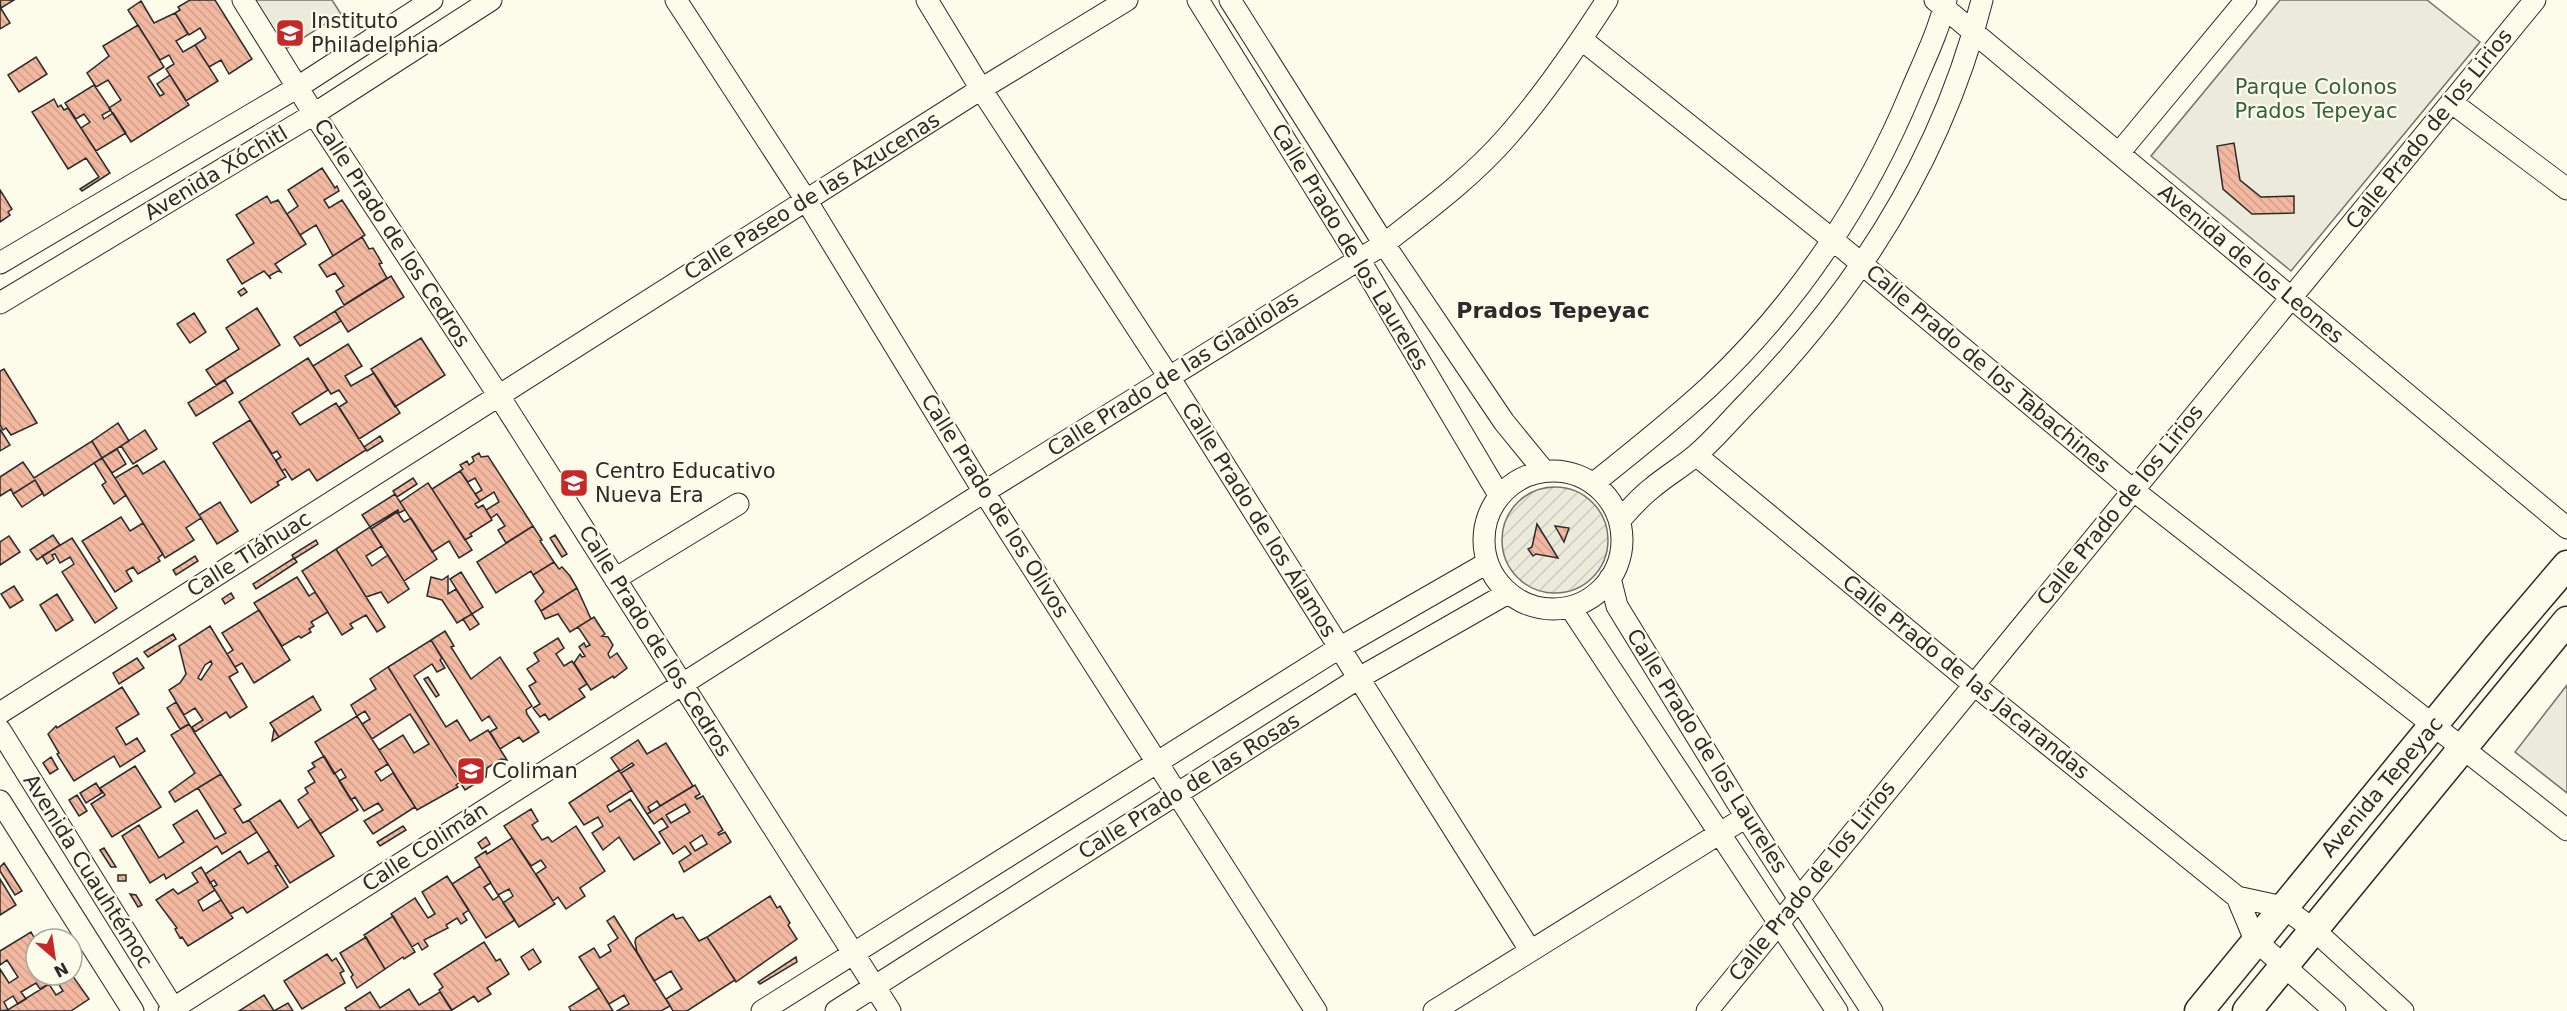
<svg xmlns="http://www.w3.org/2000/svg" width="2567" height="1011" viewBox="0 0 2567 1011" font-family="'DejaVu Sans',sans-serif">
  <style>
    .park { fill: #ecebdb; stroke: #74746e; stroke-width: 1.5 }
    .garden { fill: url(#garden-furrows); stroke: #74746e; stroke-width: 1.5 }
    .building { fill: url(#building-back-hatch); stroke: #2b2b2b; stroke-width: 1.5; fill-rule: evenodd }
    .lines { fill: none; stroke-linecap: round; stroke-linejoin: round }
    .street-casing { stroke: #2b2b2b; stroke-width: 23 }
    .secondary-casing { stroke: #2b2b2b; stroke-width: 31 }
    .street { stroke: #fdfbea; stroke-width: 21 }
    .secondary { stroke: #fdfbea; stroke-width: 28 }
    .labels { text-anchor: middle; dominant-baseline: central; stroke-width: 4.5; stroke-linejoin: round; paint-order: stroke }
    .poi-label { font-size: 21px; fill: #2b2b2b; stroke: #fdfbea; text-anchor: start }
    .park-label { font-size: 21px; fill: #34623c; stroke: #fdfbea }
    .street-label { font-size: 21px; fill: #2b2b2b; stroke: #fdfbea }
    .neighbourhood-label { font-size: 22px; font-weight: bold; fill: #2b2b2b; stroke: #fdfbea }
  </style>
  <defs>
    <pattern id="garden-furrows" width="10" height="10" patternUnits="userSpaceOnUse" patternTransform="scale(1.5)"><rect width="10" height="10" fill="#ecebdb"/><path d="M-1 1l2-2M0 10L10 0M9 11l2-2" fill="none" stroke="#cbcabc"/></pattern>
    <pattern id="building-back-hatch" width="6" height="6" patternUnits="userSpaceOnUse" patternTransform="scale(1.5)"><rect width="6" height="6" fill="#f2b8a0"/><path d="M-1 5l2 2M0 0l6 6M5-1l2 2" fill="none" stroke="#d09e8a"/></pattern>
  </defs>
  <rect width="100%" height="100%" fill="#fdfbea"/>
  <path class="park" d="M 248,0 L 332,0 L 341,14 L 281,52 Z
    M 2280,0 L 2427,0 L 2480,42 L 2291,271 L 2151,156 Z
    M 2567,685 L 2567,793 L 2515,752 Z"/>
  <path class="garden" d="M1502 540a53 53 0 1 1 106 0a53 53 0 1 1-106 0Z"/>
  <path class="building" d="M 0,0 L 14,0 L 1,8 Z
    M 190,0 L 215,0 L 252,59 L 229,74 L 221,60 L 209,67 L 195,45 L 206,38 L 200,28 L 189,35 L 175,13 L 180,10 L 178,7 Z
    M 141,1 L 154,23 L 175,13 L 188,34 L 176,41 L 183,52 L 195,45 L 218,81 L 186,101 L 166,69 L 174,64 L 169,55 L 160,60 L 128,10 Z
    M 0,7 L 10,23 L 0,29 Z
    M 138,25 L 164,67 L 148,77 L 160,96 L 164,94 L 157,84 L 170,75 L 189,105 L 131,142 L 109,108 L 121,100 L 108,80 L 96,87 L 87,73 L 109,56 L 103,46 Z
    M 36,57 L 47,74 L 19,92 L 8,75 Z
    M 94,85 L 111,110 L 102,115 L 104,119 L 113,113 L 126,133 L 96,151 L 81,128 L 90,122 L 84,114 L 76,119 L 65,103 Z
    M 54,99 L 58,107 L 61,105 L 64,110 L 68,108 L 110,173 L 82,191 L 80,189 L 99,177 L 86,158 L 68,169 L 32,112 Z
    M 2234,143 L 2240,180 L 2261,197 L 2294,196 L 2294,213 L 2252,214 L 2223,189 L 2217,146 Z
    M 322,168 L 335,188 L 337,186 L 339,191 L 324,200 L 329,208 L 342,200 L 365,235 L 333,256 L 316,225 L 300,235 L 287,214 L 298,206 L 288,190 Z
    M 0,190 L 12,209 L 8,212 L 10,215 L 0,222 Z
    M 267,196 L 271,203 L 278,200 L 306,244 L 275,264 L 281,272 L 278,271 L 269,276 L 271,279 L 264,271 L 242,284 L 227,260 L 254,243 L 236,215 Z
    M 362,237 L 369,249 L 373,248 L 382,263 L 379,264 L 387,278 L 344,305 L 336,291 L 344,286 L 335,273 L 327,277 L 319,265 Z
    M 391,276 L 404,297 L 348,332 L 335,311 Z
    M 244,288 L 247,292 L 241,296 L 238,292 Z
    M 257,308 L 280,345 L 216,385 L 206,370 L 239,349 L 226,328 Z
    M 335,311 L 341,321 L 300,346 L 294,337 Z
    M 194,313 L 206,332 L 190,343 L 177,324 Z
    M 421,338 L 445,375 L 395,407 L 371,369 Z
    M 348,344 L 362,366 L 345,376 L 351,386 L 374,373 L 400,413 L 359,439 L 339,407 L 347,402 L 339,390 L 331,394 L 313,366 Z
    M 308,358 L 328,390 L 292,413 L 300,425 L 336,403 L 366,450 L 317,481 L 309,469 L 292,480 L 285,469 L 282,471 L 276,460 L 281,457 L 277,451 L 272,454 L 239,402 Z
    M 4,369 L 37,423 L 11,435 L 6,428 L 3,430 L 0,425 L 0,371 Z
    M 225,380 L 233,393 L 196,416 L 188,403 Z
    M 250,420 L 286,477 L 277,482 L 279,485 L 251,503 L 213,443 Z
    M 118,423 L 129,441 L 102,458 L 92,441 Z
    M 0,429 L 10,445 L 0,451 Z
    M 145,430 L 157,449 L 133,464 L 121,446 Z
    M 380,436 L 383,441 L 367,451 L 364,447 Z
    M 92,441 L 102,458 L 44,496 L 35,480 L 13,494 L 11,489 L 0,496 L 0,477 L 23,462 L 34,478 Z
    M 117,449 L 126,464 L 112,473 L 102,458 Z
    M 479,453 L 481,457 L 488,456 L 533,526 L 506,543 L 498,530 L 505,526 L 497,514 L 491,518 L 486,510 L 499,502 L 494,492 L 480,501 L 475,494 L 482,490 L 475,478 L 468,482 L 460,471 L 463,469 L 460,465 L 467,461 L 469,465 L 474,461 L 472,457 Z
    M 102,458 L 126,495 L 114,504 L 102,485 L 106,482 L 94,463 Z
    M 164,461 L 201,518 L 186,528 L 194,540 L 165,558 L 115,478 L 137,465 L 143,474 Z
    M 460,471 L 480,501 L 475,504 L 478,508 L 483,505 L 492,520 L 470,534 L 472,536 L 465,540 L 432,489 Z
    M 413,478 L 417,484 L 397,497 L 393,491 Z
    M 35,480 L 43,493 L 22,507 L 13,494 Z
    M 428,483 L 472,550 L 459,558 L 449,541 L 432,552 L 400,502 Z
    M 395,494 L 405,510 L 399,513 L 398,510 L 370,527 L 362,515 Z
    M 220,502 L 238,531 L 217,544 L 199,515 Z
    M 397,512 L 404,522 L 411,518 L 437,559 L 404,581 L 371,529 Z
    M 121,517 L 130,531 L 143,523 L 163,554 L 158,558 L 160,561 L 138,574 L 133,567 L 126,571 L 132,581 L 115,592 L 82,541 Z
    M 1537,524 L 1558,558 L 1536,554 L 1533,556 L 1528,549 L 1532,547 Z
    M 533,526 L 542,540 L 540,541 L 554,562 L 533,575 L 531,571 L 496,593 L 477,562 Z
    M 1555,526 L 1569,528 L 1564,542 Z
    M 370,527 L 382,546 L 366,556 L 372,566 L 388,555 L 409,589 L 388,603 L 381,592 L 366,597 L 336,549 Z
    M 53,535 L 60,545 L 37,560 L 30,550 Z
    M 555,535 L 567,554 L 562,557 L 550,538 Z
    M 9,536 L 20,552 L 0,565 L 0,542 Z
    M 72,538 L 117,608 L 95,623 L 62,572 L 74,564 L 70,557 L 60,563 L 55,554 L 52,555 L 54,559 L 47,564 L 42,556 Z
    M 316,540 L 318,544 L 294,559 L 292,555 Z
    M 336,549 L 385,627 L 377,632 L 366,615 L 350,624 L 353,628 L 342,635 L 302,571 Z
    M 195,556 L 198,561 L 176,575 L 173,570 Z
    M 294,558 L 297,562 L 256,589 L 253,584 Z
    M 554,562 L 559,569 L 562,567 L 570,576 L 577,588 L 541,611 L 535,601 L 544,592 L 533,575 Z
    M 461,572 L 483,607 L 472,614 L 450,579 Z
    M 448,576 L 448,594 L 456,589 L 472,614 L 457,623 L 442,600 L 427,596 L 431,577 L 442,580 Z
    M 297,577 L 309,596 L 315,592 L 328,612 L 311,622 L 314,626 L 309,629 L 311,632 L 301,638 L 299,636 L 282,646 L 254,603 Z
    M 14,586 L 23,600 L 10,608 L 1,594 Z
    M 577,588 L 591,619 L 570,632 L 558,614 L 545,619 L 541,611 Z
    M 231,593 L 234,598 L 225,604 L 222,599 Z
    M 57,594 L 73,620 L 56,631 L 40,605 Z
    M 259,610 L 290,660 L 254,683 L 242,663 L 235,667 L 227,654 L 233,650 L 222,633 Z
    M 472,614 L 479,624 L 470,630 L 463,619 Z
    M 594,617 L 605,634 L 602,636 L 608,637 L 613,645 L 608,654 L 610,658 L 617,653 L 627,668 L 614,678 L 613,676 L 591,690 L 574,663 L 580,654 L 582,657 L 585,656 L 579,647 L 584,643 L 586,647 L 590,645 L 578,627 Z
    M 210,626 L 238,672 L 229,677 L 247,707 L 230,718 L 226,712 L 195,732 L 192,727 L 203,720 L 195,708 L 184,715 L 169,690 L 180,683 L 186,674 L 179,646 ZM 211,661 L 212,664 L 201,680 L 198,678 L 205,665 Z
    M 445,631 L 454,646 L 451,647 L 471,679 L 500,657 L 532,706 L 526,710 L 527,714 L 539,732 L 523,742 L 519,737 L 500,749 L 490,732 L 497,728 L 489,716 L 482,721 L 431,640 Z
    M 173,634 L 176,639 L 148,657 L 144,652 Z
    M 558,638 L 564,648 L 556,654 L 564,666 L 572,661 L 587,684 L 579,689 L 585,697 L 549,720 L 545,714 L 540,717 L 533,708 L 540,704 L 529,686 L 536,682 L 527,669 L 539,661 L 534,653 Z
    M 431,640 L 442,658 L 440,660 L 445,668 L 437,672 L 432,664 L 414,676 L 446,727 L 457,720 L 470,741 L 488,730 L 507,760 L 501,759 L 487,768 L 486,777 L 465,790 L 388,667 ZM 481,760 L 482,763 L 468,774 L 465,770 Z
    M 137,658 L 144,668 L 119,684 L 113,673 Z
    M 388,667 L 460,782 L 456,785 L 458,787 L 417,810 L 379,750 L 403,735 L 414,753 L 429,744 L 410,714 L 372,739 L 362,724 L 370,719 L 365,711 L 357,716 L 351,705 L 376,689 L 370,679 Z
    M 428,677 L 439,695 L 436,697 L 424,679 Z
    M 122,687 L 139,714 L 116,728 L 126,745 L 137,738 L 145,751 L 120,767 L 114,756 L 74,781 L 57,754 L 59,753 L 48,734 L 56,726 L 57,728 Z
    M 313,696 L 321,710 L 279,737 L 270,723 Z
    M 176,702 L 189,724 L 180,729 L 167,708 Z
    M 357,716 L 388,764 L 375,772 L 381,781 L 393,773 L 415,807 L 373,834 L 364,821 L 383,810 L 378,803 L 364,811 L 355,797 L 351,800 L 339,781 L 346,777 L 341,769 L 334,774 L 315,742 Z
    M 189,724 L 221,774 L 175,802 L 169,792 L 195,773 L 171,735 Z
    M 274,729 L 279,737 L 272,741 Z
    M 638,740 L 647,754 L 666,743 L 693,786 L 660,806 L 657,801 L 648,807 L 651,812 L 647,814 L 621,773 L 634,765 L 632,763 L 620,771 L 611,758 Z
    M 324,756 L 358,810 L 320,834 L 298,800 L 308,793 L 305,788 L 315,782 L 308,771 L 315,767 L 312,763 Z
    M 51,757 L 58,769 L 50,774 L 43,763 Z
    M 135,766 L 161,807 L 112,837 L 91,804 L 105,795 L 100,788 Z
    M 619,770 L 632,790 L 607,806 L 610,812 L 630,799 L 660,843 L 634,860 L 619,837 L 603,850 L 592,833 L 603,826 L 598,817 L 584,825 L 569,803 Z
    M 221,774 L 241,805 L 234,809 L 243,823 L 249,820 L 257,832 L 222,854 L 217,846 L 166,879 L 164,874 L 150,883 L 122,836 L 139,825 L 159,858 L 184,842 L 173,825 L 197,810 L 215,839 L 226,833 L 198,788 Z
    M 96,783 L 102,793 L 86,803 L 80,793 Z
    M 695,785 L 700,794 L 695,797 L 697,799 L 703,796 L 723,830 L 718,833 L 719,835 L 725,832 L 731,842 L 684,872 L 679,862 L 691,854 L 685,846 L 673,854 L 659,832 L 668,827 L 662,818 L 654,824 L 647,814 ZM 685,804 L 690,812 L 671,823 L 666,815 ZM 702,835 L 707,844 L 695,851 L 690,843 Z
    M 77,795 L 87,811 L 79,816 L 69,800 Z
    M 280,800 L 298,828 L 311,819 L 334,856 L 290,883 L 249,820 Z
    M 531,809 L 538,821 L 532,825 L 542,840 L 548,837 L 552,842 L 576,826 L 605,871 L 580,888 L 585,896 L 566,909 L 558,897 L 553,901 L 536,874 L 546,867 L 541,860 L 531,866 L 504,826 Z
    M 403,826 L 406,830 L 380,846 L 377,842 Z
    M 486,837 L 490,844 L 482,849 L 478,843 Z
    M 512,838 L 555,904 L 519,927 L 503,903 L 513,896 L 509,889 L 498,895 L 475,858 L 486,851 L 487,854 Z
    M 104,848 L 116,867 L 111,867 L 100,850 Z
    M 240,851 L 248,864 L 269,851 L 278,865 L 275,866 L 288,887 L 247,913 L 243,907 L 230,914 L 213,887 L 217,885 L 214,880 L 210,883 L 205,874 Z
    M 4,863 L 22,891 L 15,895 L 0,871 L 0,867 Z
    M 480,866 L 491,883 L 484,887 L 493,900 L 499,896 L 515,920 L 486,938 L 452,884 Z
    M 201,867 L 215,890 L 198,901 L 203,911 L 221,900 L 233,918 L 188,946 L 182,937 L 180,938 L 175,929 L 177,928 L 156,900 L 173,889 L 178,894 L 198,882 L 192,873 Z
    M 118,875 L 126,875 L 126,881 L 118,881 Z
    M 447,876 L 469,910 L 463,914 L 467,920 L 461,924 L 457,918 L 446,925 L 448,928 L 424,940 L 428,946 L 422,950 L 418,943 L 412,947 L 391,914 L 415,898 L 428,918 L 435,914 L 422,892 Z
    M 0,879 L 16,905 L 0,915 Z
    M 130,894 L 136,895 L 142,905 L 138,907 Z
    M 770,896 L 777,908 L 780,906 L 790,923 L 788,925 L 797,939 L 736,982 L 707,937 Z
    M 673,914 L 676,919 L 683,917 L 699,941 L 707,937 L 735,980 L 687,1011 L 673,1011 L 666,999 L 682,989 L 671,971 L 654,981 L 637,952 L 635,942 L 636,938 Z
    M 393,916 L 415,952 L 404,959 L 403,957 L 385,969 L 364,935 Z
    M 614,916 L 670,1006 L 661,1011 L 617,1011 L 629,1004 L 624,995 L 609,1004 L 579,957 L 594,948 L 600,958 L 611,951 L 608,945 L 618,938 L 607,921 Z
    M 31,932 L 36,941 L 36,975 L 57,975 L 59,978 L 40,989 L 36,983 L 21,992 L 26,999 L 18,1004 L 13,996 L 4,1002 L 8,1010 L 0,1011 L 0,969 L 9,983 L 18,977 L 7,960 L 0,965 L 0,951 Z
    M 366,937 L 385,969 L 357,988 L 351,977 L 353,975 L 340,953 Z
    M 484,942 L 496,961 L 500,959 L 509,974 L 487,988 L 491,994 L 478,1002 L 474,996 L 452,1010 L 439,990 L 443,987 L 434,974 Z
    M 533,949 L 541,962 L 529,970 L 521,957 Z
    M 327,954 L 332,961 L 336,958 L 344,971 L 340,973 L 345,983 L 302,1009 L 284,981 Z
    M 796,957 L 797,962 L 760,984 L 758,982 Z
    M 63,975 L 72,975 L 89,999 L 71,1011 L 6,1011 L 49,984 L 56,995 L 63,991 L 56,980 Z
    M 599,988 L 613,1011 L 571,1011 L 569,1007 Z
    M 409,989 L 419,1005 L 440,992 L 452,1011 L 347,1011 L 345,1008 L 370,992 L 380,1008 Z
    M 264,995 L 274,1011 L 288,1003 L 293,1011 L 239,1011 Z"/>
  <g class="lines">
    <g class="street-casing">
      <path id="street" d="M 243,0 L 314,114 L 499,396 L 890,1011
        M 676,0 L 806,200 L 984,492 L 1316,1011
        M 927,0 L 981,89 L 1169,377 L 1530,950
        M 1198,0 L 1359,259 L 1499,495
        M 1230,0 L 1384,244 L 1504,422 L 1544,471
        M 1935,0 L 2567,528
        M 1581,39 L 1833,240 L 2133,490 L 2567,830
        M 2451,102 L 2567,189
        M 2119,153 L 2246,0
        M 0,263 L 298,87 L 432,0
        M 0,303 L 314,114 L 491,0
        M 1696,455 L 1973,684 L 2237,897 L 2283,907 L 2314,930 L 2403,1011
        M1484 540a69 69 0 1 1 138 0a69 69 0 1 1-138 0Z
        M 1594,483 C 1633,452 1672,421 1709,387 C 1797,304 1866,201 1912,89 C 1924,61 1939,30 1946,0
        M 1620,520 C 1630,509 1640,497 1652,488 C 1666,476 1682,467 1696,455 C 1715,439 1732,418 1750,400 C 1859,287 1944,153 1982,0
        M 1610,578 L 1617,606 L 1746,817 L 1872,1011
        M 615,579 L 738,504
        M 1570,607 L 1837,1011
        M 0,713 L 981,89 L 1127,0
        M 0,730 L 175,1011
        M 0,801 L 133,1011
        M 2237,897 L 2255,940 L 2335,1011
        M 169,1011 L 984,492 L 1384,244 C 1426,211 1471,178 1506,138 C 1544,95 1576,48 1607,0
        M 762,1011 L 1339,648 L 1487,563
        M 836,1011 L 1359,678 L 1508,593
        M 1434,1011 L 1746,817
        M 1707,1011 L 2535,0"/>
    </g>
    <g class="secondary-casing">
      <path id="secondary" d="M 2199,1011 L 2498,646 L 2567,565
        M 2247,1011 L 2567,621"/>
    </g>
    <use href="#street" class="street"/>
    <use href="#secondary" class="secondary"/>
  </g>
  <defs>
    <g id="school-square" transform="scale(1.5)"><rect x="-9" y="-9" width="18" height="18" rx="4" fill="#c62828" stroke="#fdfbea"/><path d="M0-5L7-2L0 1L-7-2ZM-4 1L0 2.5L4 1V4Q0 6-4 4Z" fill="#fff"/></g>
  </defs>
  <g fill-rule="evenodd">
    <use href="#school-square" x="290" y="33"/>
    <use href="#school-square" x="574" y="483"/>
    <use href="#school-square" x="471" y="771"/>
  </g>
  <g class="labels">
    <g class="poi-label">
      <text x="311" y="21">Instituto<tspan x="311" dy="24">Philadelphia</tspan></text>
      <text x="595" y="471">Centro Educativo<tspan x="595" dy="24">Nueva Era</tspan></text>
      <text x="492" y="771">Coliman</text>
    </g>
    <g class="park-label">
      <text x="2316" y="87">Parque Colonos<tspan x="2316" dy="24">Prados Tepeyac</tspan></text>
    </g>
    <g class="street-label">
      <text transform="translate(2429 129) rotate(-51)">Calle Prado de los Lirios</text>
      <text transform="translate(216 173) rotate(-31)">Avenida Xóchitl</text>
      <text transform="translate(812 196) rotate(-32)">Calle Paseo de las Azucenas</text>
      <text transform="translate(392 233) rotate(57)">Calle Prado de los Cedros</text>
      <text transform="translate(1350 247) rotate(59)">Calle Prado de los Laureles</text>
      <text transform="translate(2251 264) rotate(40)">Avenida de los Leones</text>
      <text transform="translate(1988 369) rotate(40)">Calle Prado de los Tabachines</text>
      <text transform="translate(1173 374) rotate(-32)">Calle Prado de las Gladiolas</text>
      <text transform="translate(2120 505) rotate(-51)">Calle Prado de los Lirios</text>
      <text transform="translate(995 506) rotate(58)">Calle Prado de los Olivos</text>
      <text transform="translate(1259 520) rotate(58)">Calle Prado de los Álamos</text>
      <text transform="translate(249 554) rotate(-32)">Calle Tláhuac</text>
      <text transform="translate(655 641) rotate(58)">Calle Prado de los Cedros</text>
      <text transform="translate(1966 677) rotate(39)">Calle Prado de las Jacarandas</text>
      <text transform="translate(1707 751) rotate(58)">Calle Prado de los Laureles</text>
      <text transform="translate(1189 786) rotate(-32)">Calle Prado de las Rosas</text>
      <text transform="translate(2382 787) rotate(-50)">Avenida Tepeyac</text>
      <text transform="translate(425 847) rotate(-33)">Calle Colimán</text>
      <text transform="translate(88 871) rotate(58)">Avenida Cuauhtémoc</text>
      <text transform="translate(1812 881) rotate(-51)">Calle Prado de los Lirios</text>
    </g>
    <g class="neighbourhood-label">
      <text x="1553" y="310">Prados Tepeyac</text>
    </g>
  </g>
  <g transform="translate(54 957) rotate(151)"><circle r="28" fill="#fdfbea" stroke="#a9a89e" stroke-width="1.5"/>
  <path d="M0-4.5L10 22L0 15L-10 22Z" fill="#c62828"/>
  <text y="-9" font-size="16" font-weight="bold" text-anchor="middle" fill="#2b2b2b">N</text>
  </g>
</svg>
